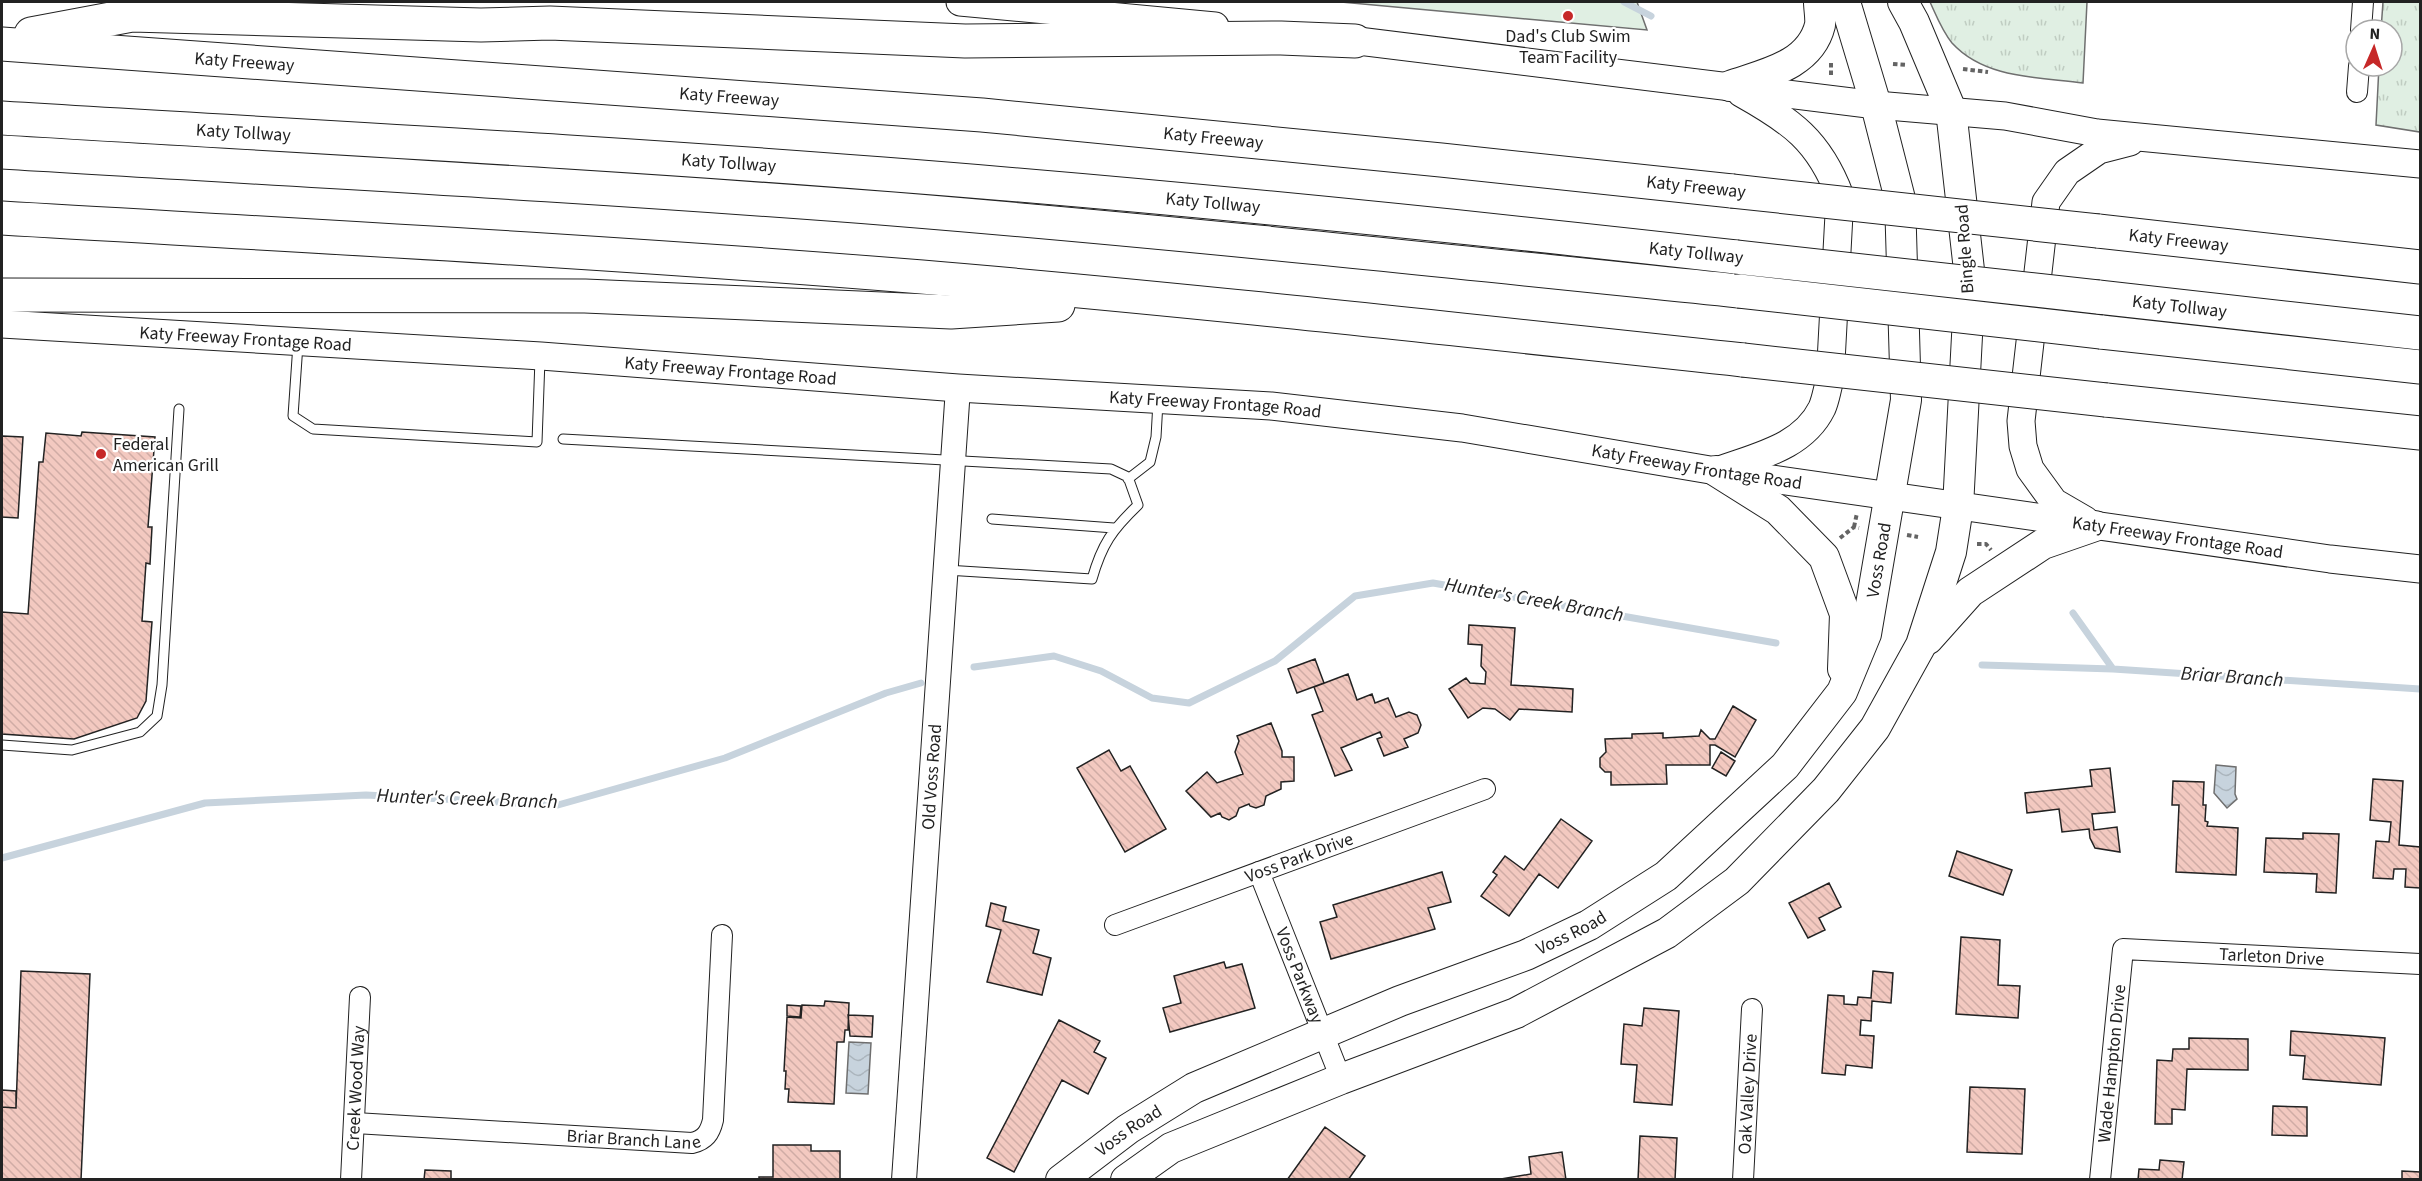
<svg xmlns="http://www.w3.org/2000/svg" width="2422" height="1181" viewBox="0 0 2422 1181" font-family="'Source Sans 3',sans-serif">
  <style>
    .grass { fill: url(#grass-tufts); stroke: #6f6f6f; stroke-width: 1.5 }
    .garden { fill: #e0efe3; stroke: #6f6f6f; stroke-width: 1.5 }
    .water { fill: url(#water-waves); stroke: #6f6f6f; stroke-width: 1.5 }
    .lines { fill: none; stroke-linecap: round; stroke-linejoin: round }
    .stream { stroke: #c7d3dd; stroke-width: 7 }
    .building { fill: url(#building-back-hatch); stroke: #222; stroke-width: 1.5 }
    .service-casing { stroke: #222; stroke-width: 11 }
    .minor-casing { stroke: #222; stroke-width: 22 }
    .tertiary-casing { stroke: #222; stroke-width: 26 }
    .secondary-casing { stroke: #222; stroke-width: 29 }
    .primary-casing { stroke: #222; stroke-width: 32 }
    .motorway-casing { stroke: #222; stroke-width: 35 }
    .path { stroke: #646464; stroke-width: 4; stroke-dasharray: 4.5 3; stroke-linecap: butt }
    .service { stroke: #fff; stroke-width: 9 }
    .minor { stroke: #fff; stroke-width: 20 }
    .tertiary { stroke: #fff; stroke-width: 24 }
    .secondary { stroke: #fff; stroke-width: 27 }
    .primary { stroke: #fff; stroke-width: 30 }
    .motorway { stroke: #fff; stroke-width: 33 }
    .motorway-bridge-casing { stroke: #222; stroke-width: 35; stroke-linecap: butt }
    .motorway-bridge { stroke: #fff; stroke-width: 33 }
    .poi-dot { fill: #c62828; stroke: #fff; stroke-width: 2 }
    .labels { text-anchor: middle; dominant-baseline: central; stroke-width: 4.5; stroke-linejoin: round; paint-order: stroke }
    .poi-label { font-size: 18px; fill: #222; stroke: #fff }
    .street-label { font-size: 18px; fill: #222; stroke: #fff }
    .water-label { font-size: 20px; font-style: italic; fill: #222; stroke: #fff }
  </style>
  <defs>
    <pattern id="grass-tufts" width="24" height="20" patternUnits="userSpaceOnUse" patternTransform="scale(1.5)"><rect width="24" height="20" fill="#e0efe3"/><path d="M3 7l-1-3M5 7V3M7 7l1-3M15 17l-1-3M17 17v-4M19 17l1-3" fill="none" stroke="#c0cdc2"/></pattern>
    <pattern id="water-waves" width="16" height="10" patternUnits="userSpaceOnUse" patternTransform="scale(1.5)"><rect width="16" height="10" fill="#c7d3dd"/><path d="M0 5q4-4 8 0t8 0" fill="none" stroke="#abb5bd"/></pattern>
    <pattern id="building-back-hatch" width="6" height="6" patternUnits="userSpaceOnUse" patternTransform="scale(1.5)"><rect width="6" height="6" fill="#f3c9c0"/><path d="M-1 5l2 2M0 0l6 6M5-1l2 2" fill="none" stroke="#d0aca5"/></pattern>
  </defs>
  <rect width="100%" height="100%" fill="#fff"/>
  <path class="grass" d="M 1930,2 L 2087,2 L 2083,83 C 2038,77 1985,79 1952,43 C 1942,31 1936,15 1930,2 Z
    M 2383,2 L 2420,2 L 2420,132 L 2376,125 L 2379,66 L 2392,66 L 2392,30 L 2381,30 Z"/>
  <path class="garden" d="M 1341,2 L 1637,2 L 1647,30 Z"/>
  <path class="water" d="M 2216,765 L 2236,767 L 2235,794 L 2237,799 L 2227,808 L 2214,793 Z
    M 849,1042 L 871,1043 L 868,1094 L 846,1093 Z"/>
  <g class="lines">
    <path class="stream" d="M 1624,2 L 1651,16
      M 2073,613 L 2113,669 L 2420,689
      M 1982,665 L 2113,669
      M 974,667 L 1054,656 L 1101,671 L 1152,698 L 1189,703 L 1275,661 L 1355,596 L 1433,583 L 1776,643
      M 2,858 L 205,803 L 366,795 L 558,805 L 725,758 L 886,693 L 921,683"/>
  </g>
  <path class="building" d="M 82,432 L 155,437 L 148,527 L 152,527 L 150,564 L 146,563 L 142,621 L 152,622 L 146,701 L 137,718 L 74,739 L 2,734 L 2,612 L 28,614 L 39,462 L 43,462 L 46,433 L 81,436 Z
    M 2,436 L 23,437 L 18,518 L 2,517 Z
    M 1469,625 L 1515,628 L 1511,685 L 1573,689 L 1572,712 L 1519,709 L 1510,720 L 1495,709 L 1483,708 L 1468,718 L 1449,689 L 1466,678 L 1470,683 L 1485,684 L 1486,672 L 1481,666 L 1482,645 L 1468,644 Z
    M 1315,659 L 1324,683 L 1297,693 L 1288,669 Z
    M 1348,674 L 1357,700 L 1372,694 L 1375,703 L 1388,698 L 1396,717 L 1409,712 L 1417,715 L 1421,725 L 1418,733 L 1404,739 L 1408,747 L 1384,756 L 1377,739 L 1382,737 L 1380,732 L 1341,748 L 1352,770 L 1335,776 L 1312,715 L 1323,711 L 1314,687 Z
    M 1733,706 L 1756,720 L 1735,757 L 1715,745 L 1710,745 L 1710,765 L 1666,765 L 1667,784 L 1611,785 L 1611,772 L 1605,772 L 1600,767 L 1600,758 L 1606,752 L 1605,739 L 1632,738 L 1632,734 L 1663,733 L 1663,738 L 1699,736 L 1701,730 L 1710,739 L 1715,739 Z
    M 1271,723 L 1282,751 L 1282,757 L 1294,757 L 1294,781 L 1281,782 L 1281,789 L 1266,796 L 1264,805 L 1256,808 L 1250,806 L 1249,804 L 1239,808 L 1236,816 L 1229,820 L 1222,817 L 1220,813 L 1211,817 L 1186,791 L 1207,772 L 1217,783 L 1243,774 L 1235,752 L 1239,741 L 1237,736 Z
    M 1109,750 L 1121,771 L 1130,766 L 1166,829 L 1125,852 L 1077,768 Z
    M 1721,752 L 1735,761 L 1726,776 L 1712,768 Z
    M 2110,768 L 2115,812 L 2092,814 L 2094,830 L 2117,827 L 2120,852 L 2095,848 L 2090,838 L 2089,829 L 2062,832 L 2059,809 L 2027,813 L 2025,793 L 2092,786 L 2090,770 Z
    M 2373,779 L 2403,781 L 2399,845 L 2420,847 L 2420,888 L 2405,887 L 2406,869 L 2394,869 L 2393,879 L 2373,878 L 2376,841 L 2389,842 L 2391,822 L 2370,820 Z
    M 2173,781 L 2204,782 L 2203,805 L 2206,805 L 2205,821 L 2208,822 L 2207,826 L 2238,828 L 2236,875 L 2176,872 L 2179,805 L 2172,805 Z
    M 1561,819 L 1592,841 L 1558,888 L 1539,874 L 1509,916 L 1481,896 L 1497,875 L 1493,872 L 1505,856 L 1524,870 Z
    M 2303,833 L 2339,834 L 2336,893 L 2316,892 L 2317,874 L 2264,872 L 2266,838 L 2303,839 Z
    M 1957,851 L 2012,870 L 2003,895 L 1949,876 Z
    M 1442,872 L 1451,902 L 1428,908 L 1435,929 L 1331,959 L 1320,922 L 1337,917 L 1333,905 Z
    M 1829,883 L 1841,907 L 1819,918 L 1825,930 L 1808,938 L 1789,903 Z
    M 991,903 L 1006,907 L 1003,921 L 1039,930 L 1033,953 L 1051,958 L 1042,995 L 987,982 L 1001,930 L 986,926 Z
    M 1961,937 L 2000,940 L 1998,985 L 2020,986 L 2018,1018 L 1956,1014 Z
    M 1224,962 L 1226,968 L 1242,964 L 1255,1008 L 1170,1032 L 1163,1008 L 1181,1003 L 1174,976 Z
    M 21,971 L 90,974 L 81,1180 L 2,1179 L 2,1107 L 16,1108 Z
    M 1873,971 L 1893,973 L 1891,1003 L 1872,1001 L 1871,1021 L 1861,1020 L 1860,1035 L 1874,1036 L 1872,1068 L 1846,1065 L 1845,1075 L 1822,1073 L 1828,995 L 1844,996 L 1844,1004 L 1857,1005 L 1858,997 L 1871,998 Z
    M 825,1001 L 849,1003 L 848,1030 L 845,1030 L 844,1042 L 837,1042 L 834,1104 L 788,1102 L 789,1089 L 785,1089 L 786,1071 L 784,1071 L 787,1017 L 801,1018 L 802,1005 L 824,1006 Z
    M 787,1005 L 801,1006 L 800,1017 L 787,1016 Z
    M 1644,1008 L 1679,1011 L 1672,1105 L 1634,1102 L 1637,1065 L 1621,1064 L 1624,1024 L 1642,1026 Z
    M 848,1015 L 873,1016 L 872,1037 L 850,1036 Z
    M 1059,1020 L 1100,1041 L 1094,1052 L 1106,1058 L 1088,1094 L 1062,1080 L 1014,1172 L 987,1158 Z
    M 2291,1031 L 2385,1038 L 2381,1085 L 2303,1079 L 2305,1056 L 2290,1055 Z
    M 2189,1038 L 2248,1039 L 2248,1070 L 2187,1069 L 2185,1110 L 2172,1109 L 2172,1124 L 2155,1124 L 2157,1060 L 2172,1061 L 2173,1049 L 2189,1049 Z
    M 1970,1087 L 2025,1089 L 2022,1154 L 1967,1152 Z
    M 2,1090 L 16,1091 L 16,1108 L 2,1107 Z
    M 2273,1106 L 2307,1107 L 2307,1136 L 2272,1135 Z
    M 1325,1127 L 1365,1156 L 1348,1180 L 1287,1180 Z
    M 1640,1136 L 1677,1138 L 1675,1180 L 1638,1180 Z
    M 773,1145 L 811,1145 L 811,1151 L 840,1151 L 840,1180 L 759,1180 L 759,1177 L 773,1177 Z
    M 1562,1152 L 1566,1180 L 1495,1180 L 1531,1174 L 1529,1157 Z
    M 2160,1160 L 2184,1162 L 2182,1180 L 2138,1180 L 2139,1169 L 2159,1170 Z
    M 425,1170 L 451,1171 L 451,1180 L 424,1180 Z
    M 2402,1171 L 2420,1172 L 2420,1180 L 2402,1180 Z"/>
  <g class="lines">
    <g class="service-casing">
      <path id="service" d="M 298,344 L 293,416 L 313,429 L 537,442 L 540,359
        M 563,439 L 1111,469 L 1128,477 L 1138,505 C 1112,530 1102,544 1092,579 L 946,570
        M 1128,479 L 1150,462 L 1156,437 L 1158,402
        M 992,519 L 1114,528
        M 2,745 L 72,750 L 140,732 L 157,716 L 162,685 L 179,409"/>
    </g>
    <g class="minor-casing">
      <g id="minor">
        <path d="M 2361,30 L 2363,2"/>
        <path d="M 2357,92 L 2359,66"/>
        <path id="s1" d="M 1259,872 L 1341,1079"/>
        <path id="s2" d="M 1115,925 L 1485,789"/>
        <path id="s3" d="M 355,1123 L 692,1143 C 705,1140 710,1133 713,1120 L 722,935"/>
        <path id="s4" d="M 351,1180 L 360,997"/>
        <path id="s5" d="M 1743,1180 L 1752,1009"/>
        <path id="s6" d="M 2100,1180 L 2123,949 L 2420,964"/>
      </g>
    </g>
    <g class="tertiary-casing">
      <g id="tertiary">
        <path id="s7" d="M 904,1180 L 958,388"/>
      </g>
    </g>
    <g class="secondary-casing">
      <g id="secondary">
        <path d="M 960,2 L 1215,26"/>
        <path d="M 1334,38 L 1876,105 L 2005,116 L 2097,133 L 2420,164"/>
        <path id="s8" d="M 2,324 L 541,356 L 958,388 L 1271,406 L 1462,428 L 1716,471 L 2330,559 L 2420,569"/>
        <path d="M 1720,470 C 1758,456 1803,447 1822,408 C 1826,399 1827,389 1830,380 L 1840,196 C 1819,140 1791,121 1741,93"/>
        <path d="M 2085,520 L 2054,502 L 2030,469 L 2023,446 L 2021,421 L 2046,202 L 2067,172 L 2099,150 L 2130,142"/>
      </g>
    </g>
    <g class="primary-casing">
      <g id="primary">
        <path d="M 1730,86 C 1764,74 1810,66 1820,25 C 1821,18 1819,9 1819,2"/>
        <path d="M 1716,471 L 1778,510 L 1824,557 L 1845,614 L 1843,669"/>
        <path d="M 1928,639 L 1970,592 L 2043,544 L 2095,526"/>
        <path id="s9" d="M 1061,1180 L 1128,1129 L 1194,1088 L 1400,1001 L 1526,955 L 1589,925 L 1666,876 L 1785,766 L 1842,692 L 1866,634 L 1906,400 L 1900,199 L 1876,105 L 1845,2"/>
        <path d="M 1126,1180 L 1171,1148 L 1341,1079 L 1516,1013 L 1667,933 L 1737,881 L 1826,790 L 1875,728 L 1921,645 L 1951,552 L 1958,507 L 1970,279 L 1951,110 L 1914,22 L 1903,2"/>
      </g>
    </g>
    <g class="motorway-casing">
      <g id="motorway">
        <path d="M 31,34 L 132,15 L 481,25 L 550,23 L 965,41 L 1281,38 L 1355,41"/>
        <path id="s10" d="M 2,44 L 982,115 L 1441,160 L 1732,191"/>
        <path id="s11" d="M 2,118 C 295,136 590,151 883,174 C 1168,196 1452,225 1736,257"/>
        <path d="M 2,152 C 299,170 596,186 893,209 C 1175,232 1457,262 1739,291"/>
        <path d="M 2,218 C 308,236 615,252 922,277 C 1196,300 1470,331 1743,360"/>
        <path id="s12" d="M 2098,231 L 2420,267"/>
        <path d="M 2,295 L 585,296 L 951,312 L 1058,305"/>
        <path id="s13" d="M 2098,297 L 2420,333"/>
        <path d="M 2101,332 L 2420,367"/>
        <path d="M 2106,400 L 2420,433"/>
      </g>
    </g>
    <path class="path" d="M 1831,63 L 1831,76
      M 1893,64 L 1907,65
      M 1963,69 L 1988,72
      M 1854,527 L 1857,513
      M 1907,535 L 1918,537
      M 1840,538 L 1854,527 L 1859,528
      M 1977,544 L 1986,544 L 1991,550"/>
    <use href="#service" class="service"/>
    <use href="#minor" class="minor"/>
    <use href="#tertiary" class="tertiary"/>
    <use href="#secondary" class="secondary"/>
    <use href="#primary" class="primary"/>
    <use href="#motorway" class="motorway"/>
    <g class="motorway-bridge-casing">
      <path id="motorway-bridge" d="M 1732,191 L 2098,231
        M 1736,257 L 2098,297
        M 1739,291 L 2101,332
        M 1743,360 L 2106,400"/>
    </g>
    <use href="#motorway-bridge" class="motorway-bridge"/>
  </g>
  <g class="poi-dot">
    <circle cx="1568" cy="16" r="6"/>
    <circle cx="101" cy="454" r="6"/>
  </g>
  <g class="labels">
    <g class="poi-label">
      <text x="1568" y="36">Dad's Club Swim<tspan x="1568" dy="21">Team Facility</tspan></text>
      <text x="113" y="444" text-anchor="start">Federal<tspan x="113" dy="21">American Grill</tspan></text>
    </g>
    <g class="street-label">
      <text stroke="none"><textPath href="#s10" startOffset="243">Katy Freeway</textPath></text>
      <text stroke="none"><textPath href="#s10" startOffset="729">Katy Freeway</textPath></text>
      <text stroke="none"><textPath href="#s11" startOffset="242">Katy Tollway</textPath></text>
      <text stroke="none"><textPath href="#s10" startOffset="1215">Katy Freeway</textPath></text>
      <text stroke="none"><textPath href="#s11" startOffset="728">Katy Tollway</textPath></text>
      <text transform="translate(1696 187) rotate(6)">Katy Freeway</text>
      <text stroke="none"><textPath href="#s11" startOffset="1214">Katy Tollway</textPath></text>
      <text stroke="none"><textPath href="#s12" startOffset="81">Katy Freeway</textPath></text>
      <text transform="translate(1965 249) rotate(-94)">Bingle Road</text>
      <text transform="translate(1696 253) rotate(6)">Katy Tollway</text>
      <text stroke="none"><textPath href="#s13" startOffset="82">Katy Tollway</textPath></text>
      <text stroke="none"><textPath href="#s8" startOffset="244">Katy Freeway Frontage Road</textPath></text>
      <text stroke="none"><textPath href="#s8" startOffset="730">Katy Freeway Frontage Road</textPath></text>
      <text stroke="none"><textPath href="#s8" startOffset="1216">Katy Freeway Frontage Road</textPath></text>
      <text stroke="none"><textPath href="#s8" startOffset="1702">Katy Freeway Frontage Road</textPath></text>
      <text stroke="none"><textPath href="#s8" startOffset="2188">Katy Freeway Frontage Road</textPath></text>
      <text stroke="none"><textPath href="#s9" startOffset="1074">Voss Road</textPath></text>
      <text stroke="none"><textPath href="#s7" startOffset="404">Old Voss Road</textPath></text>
      <text stroke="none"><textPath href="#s2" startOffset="196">Voss Park Drive</textPath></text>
      <text stroke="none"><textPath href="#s9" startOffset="570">Voss Road</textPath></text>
      <text stroke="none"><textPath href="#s6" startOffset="381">Tarleton Drive</textPath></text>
      <text stroke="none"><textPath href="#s1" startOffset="111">Voss Parkway</textPath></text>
      <text stroke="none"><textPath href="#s6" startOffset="117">Wade Hampton Drive</textPath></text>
      <text stroke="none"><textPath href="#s4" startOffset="92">Creek Wood Way</textPath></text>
      <text stroke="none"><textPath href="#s5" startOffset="86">Oak Valley Drive</textPath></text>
      <text stroke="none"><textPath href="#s9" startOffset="84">Voss Road</textPath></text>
      <text stroke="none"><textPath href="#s3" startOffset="279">Briar Branch Lane</textPath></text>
    </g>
    <g class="water-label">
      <text transform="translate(1534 600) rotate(10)">Hunter's Creek Branch</text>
      <text transform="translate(2232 677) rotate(4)">Briar Branch</text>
      <text transform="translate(467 799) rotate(2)">Hunter's Creek Branch</text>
    </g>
  </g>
  <rect width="2422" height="1181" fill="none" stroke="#222222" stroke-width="6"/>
  <g transform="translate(2374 48) rotate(3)"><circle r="28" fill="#ffffff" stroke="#a7a7a7" stroke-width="1.5"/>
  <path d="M0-4.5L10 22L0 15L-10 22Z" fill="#c62828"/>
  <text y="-9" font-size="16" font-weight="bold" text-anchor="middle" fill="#222222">N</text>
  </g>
</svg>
